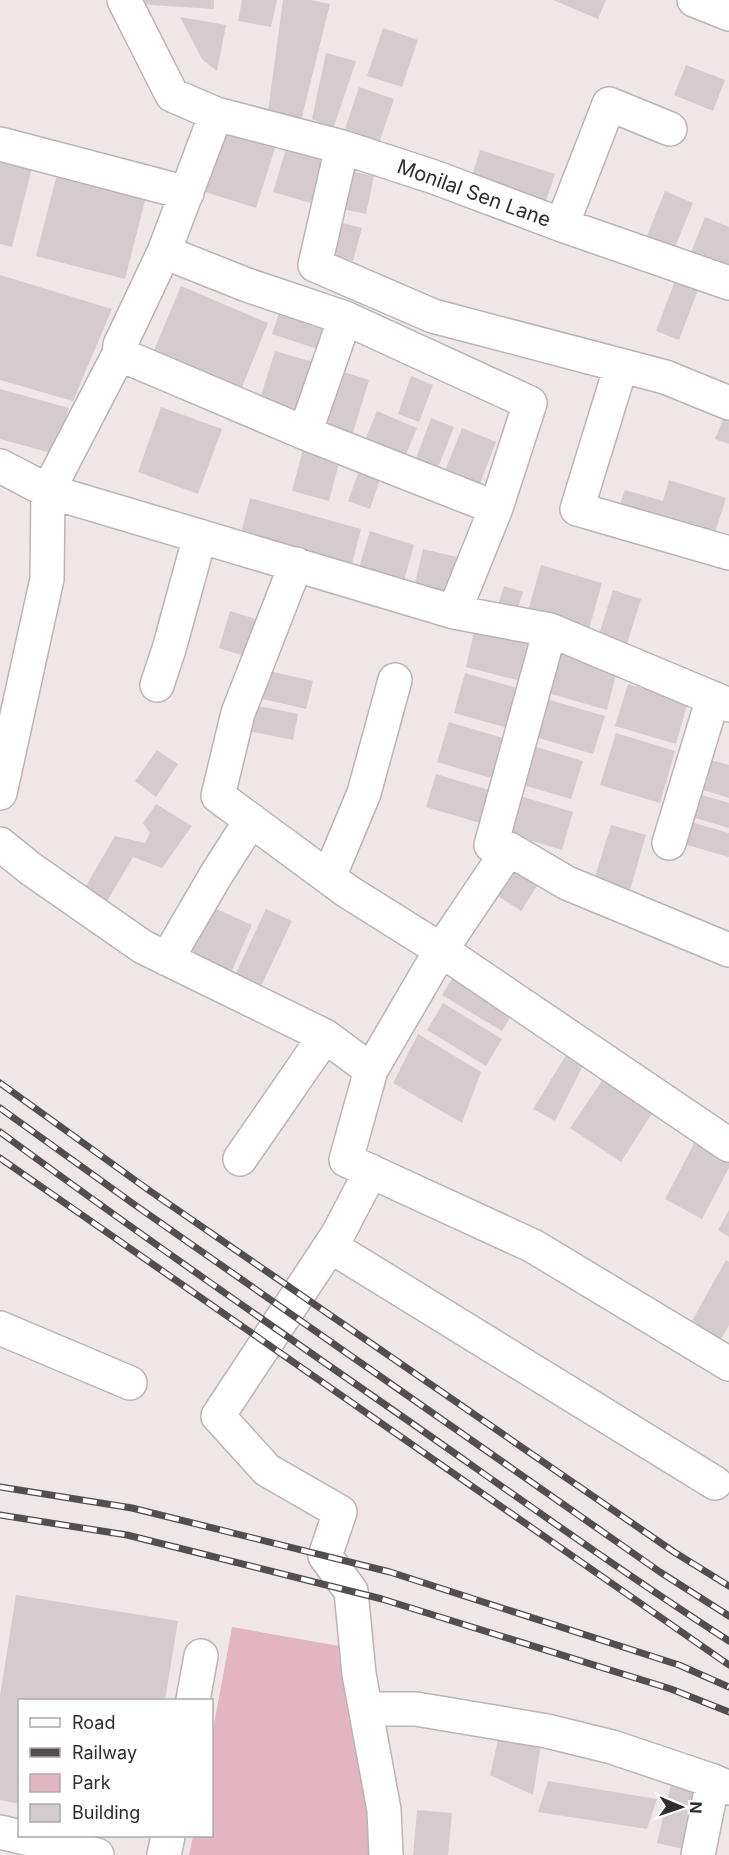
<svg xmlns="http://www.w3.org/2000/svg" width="729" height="1855" viewBox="0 0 729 1855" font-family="Inter,sans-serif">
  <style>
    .green { fill: #e3b5c3 }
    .building { fill: #d5cbce }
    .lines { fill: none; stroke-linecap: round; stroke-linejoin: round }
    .minor-casing { stroke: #bcb3b5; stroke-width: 36 }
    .minor { stroke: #fff; stroke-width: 33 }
    .rail-casing { stroke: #524e50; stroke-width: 7 }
    .rail { stroke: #fff; stroke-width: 4.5; stroke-dasharray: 14; stroke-linecap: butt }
    .labels { text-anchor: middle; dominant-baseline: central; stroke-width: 5; stroke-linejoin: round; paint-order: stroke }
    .street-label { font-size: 20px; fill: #302d2e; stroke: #fff }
  </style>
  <rect width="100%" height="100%" fill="#efe6e8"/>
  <path class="green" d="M 232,1627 L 345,1647 L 376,1855 L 189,1855 L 193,1836 L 212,1836 L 212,1735 Z"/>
  <path class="building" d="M 136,0 L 214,0 L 214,9 L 136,4 Z
    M 242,0 L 277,0 L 271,27 L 238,21 Z
    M 283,0 L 310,0 L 330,4 L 301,121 L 268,111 Z
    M 553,0 L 606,0 L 598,19 Z
    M 180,17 L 226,25 L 217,71 L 202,59 Z
    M 383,28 L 418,40 L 402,87 L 367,76 Z
    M 326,53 L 356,61 L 333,129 L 312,119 Z
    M 686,65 L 725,80 L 713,111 L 674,95 Z
    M 359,87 L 394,99 L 378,146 L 343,135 Z
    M 223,124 L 277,142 L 256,208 L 202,191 Z
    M 289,139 L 330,151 L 314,204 L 273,192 Z
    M 480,150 L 555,174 L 543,210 L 469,186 Z
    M 0,155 L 33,164 L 12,247 L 0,244 Z
    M 59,166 L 148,189 L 125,279 L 36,256 Z
    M 341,169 L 374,176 L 366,214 L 333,207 Z
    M 665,191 L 693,203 L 673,252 L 645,241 Z
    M 705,217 L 729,227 L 729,270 L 690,255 Z
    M 332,220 L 362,228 L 353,261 L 323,253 Z
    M 678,273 L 701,282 L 679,340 L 656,331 Z
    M 0,275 L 112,309 L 73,401 L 0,380 Z
    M 181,286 L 268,323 L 240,392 L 152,355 Z
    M 282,304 L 336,323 L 326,352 L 272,334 Z
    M 275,351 L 320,364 L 303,419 L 258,405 Z
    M 332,368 L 369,380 L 352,436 L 315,425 Z
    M 411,376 L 433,385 L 419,422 L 398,414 Z
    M 0,389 L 69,408 L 55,454 L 0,439 Z
    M 161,407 L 222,429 L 198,494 L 138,472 Z
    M 727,409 L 729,410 L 729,444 L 715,439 Z
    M 377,411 L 417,428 L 403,462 L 363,445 Z
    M 431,418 L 454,427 L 436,473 L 414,464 Z
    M 462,428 L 496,442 L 478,489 L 443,476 Z
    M 303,449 L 340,459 L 329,501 L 292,491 Z
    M 361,465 L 382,473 L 370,509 L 348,501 Z
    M 669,480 L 726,498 L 713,539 L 618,509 L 625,490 L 663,501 Z
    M 250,498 L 361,529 L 352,564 L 241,533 Z
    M 370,531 L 414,545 L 403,584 L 358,571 Z
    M 423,549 L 457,557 L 447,600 L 413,592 Z
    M 541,565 L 602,583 L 587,636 L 526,618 Z
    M 504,586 L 523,592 L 514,620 L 495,614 Z
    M 613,590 L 641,599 L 625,650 L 597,641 Z
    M 230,611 L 265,622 L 254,659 L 219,648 Z
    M 476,623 L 535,637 L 524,682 L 466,667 Z
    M 553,648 L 618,666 L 607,710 L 541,691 Z
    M 256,668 L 313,681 L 306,709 L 250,696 Z
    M 465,673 L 520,689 L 508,728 L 454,713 Z
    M 628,684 L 688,702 L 676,744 L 615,726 Z
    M 546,699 L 605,716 L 593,754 L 535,737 Z
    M 254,705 L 298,714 L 293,740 L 249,731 Z
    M 449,722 L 503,738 L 491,778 L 437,762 Z
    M 616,733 L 675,751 L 660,803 L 600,785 Z
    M 530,745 L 583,761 L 571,799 L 519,784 Z
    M 157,750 L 178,764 L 156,797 L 135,781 Z
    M 703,758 L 729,765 L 729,798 L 694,787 Z
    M 436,774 L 489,790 L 480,823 L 426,807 Z
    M 695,793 L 729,803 L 729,828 L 688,816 Z
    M 517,795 L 573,812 L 562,850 L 506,833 Z
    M 156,804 L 192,826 L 162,868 L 133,857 L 102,910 L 79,898 L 115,836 L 145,843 L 150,833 L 143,823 Z
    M 684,820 L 729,833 L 729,857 L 677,842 Z
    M 611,825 L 646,835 L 630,890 L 594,880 Z
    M 514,858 L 543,877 L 521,911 L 492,892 Z
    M 206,904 L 252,925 L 227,982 L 176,956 Z
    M 266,909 L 292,921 L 261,986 L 236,973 Z
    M 458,969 L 517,1005 L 502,1031 L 442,995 Z
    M 443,1003 L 502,1039 L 486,1066 L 427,1030 Z
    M 418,1034 L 481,1072 L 462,1123 L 393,1083 Z
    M 571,1047 L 587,1058 L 555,1121 L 533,1109 Z
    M 603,1079 L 653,1112 L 621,1162 L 570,1128 Z
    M 697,1138 L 729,1155 L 729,1168 L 702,1219 L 665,1199 Z
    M 729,1210 L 729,1237 L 718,1230 Z
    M 726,1260 L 729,1262 L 729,1325 L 718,1345 L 688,1328 Z
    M 16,1595 L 178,1621 L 165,1700 L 20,1700 L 20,1804 L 0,1800 L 0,1696 Z
    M 502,1723 L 542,1738 L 533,1795 L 490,1775 Z
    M 672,1780 L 705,1787 L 691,1851 L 657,1843 Z
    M 548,1781 L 657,1799 L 647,1829 L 538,1812 Z
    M 417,1810 L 452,1813 L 448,1855 L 413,1855 Z"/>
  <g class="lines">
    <g class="minor-casing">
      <path id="minor" d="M 124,0 L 172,95 L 216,114 L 342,147 L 434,177 L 562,225 L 729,283
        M 694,0 L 729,14
        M 0,144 L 187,193
        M 342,147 L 315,265 L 433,316 L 665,377 L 729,403
        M 562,225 L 609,104 L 670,129
        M 164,252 L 247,285 L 345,318 L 305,433
        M 345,318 L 530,403 L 496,508 L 454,612
        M 119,354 L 305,433 L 496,508
        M 621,366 L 577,509 L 729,553
        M 0,466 L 48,491 L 454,612 L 550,630 L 729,705
        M 296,564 L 238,713 L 218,796 L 347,891 L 441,950 L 371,1070 L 346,1160 L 533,1246 L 729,1364
        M 550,630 L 491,845 L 509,849 L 567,883 L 729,950
        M 157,685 L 169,649 L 200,536
        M 0,793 L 47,579 L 48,491 L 119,354 L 120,345 L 164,252 L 216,114
        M 669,843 L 713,698
        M 0,844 L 31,869 L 143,947 L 325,1036 L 240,1159
        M 509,849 L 441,950 L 729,1145
        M 329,877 L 364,793 L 395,680
        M 167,959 L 216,875 L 251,820
        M 325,1036 L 371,1070
        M 371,1171 L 338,1234 L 218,1416 L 267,1470 L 340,1512 L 325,1556 L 351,1591 L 359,1674 L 384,1810 L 386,1855
        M 330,1246 L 715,1483
        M 0,1328 L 130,1383
        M 193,1700 L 201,1656
        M 366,1709 L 416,1709 L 547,1731 L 612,1747 L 713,1781 L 729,1788
        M 0,1832 L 97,1855
        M 164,1855 L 168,1836
        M 698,1855 L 713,1781"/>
    </g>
    <use href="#minor" class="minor"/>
    <g class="rail-casing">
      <path id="rail" d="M 0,1083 L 150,1191 L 674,1552 L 729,1586
        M 0,1108 L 135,1205 L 660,1572 L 729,1616
        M 0,1132 C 132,1229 266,1322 400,1415 C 509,1491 617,1569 729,1641
        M 0,1158 L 729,1665
        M 0,1487 L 132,1508 L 390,1572 L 679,1665 L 729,1687
        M 0,1515 L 127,1535 L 382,1599 L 671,1689 L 729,1712"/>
    </g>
    <use href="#rail" class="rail"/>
  </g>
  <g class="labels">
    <g class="street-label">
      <text transform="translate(474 193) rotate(20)">Monilal Sen Lane</text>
    </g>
  </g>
  <rect x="18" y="1699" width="195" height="138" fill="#ffffff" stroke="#acabab" stroke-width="1.5"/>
  <rect x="30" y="1718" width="30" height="9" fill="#ffffff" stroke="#acabab" stroke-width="1.5"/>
  <text x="72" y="1729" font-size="18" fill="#302d2e">Road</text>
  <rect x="30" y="1748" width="30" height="9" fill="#524e50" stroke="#acabab" stroke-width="1.5"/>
  <text x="72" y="1759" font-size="18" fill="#302d2e">Railway</text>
  <rect x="30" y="1774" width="30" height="18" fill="#e3b5c3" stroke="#acabab" stroke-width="1.5"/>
  <text x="72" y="1789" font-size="18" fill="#302d2e">Park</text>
  <rect x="30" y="1804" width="30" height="18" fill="#d5cbce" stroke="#acabab" stroke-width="1.5"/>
  <text x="72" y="1819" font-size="18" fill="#302d2e">Building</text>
  <g transform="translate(681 1807) rotate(92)" stroke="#ffffff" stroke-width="4.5" paint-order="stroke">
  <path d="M0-4.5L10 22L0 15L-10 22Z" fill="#302d2e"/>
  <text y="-9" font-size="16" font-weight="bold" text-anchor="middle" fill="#302d2e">N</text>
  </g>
</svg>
